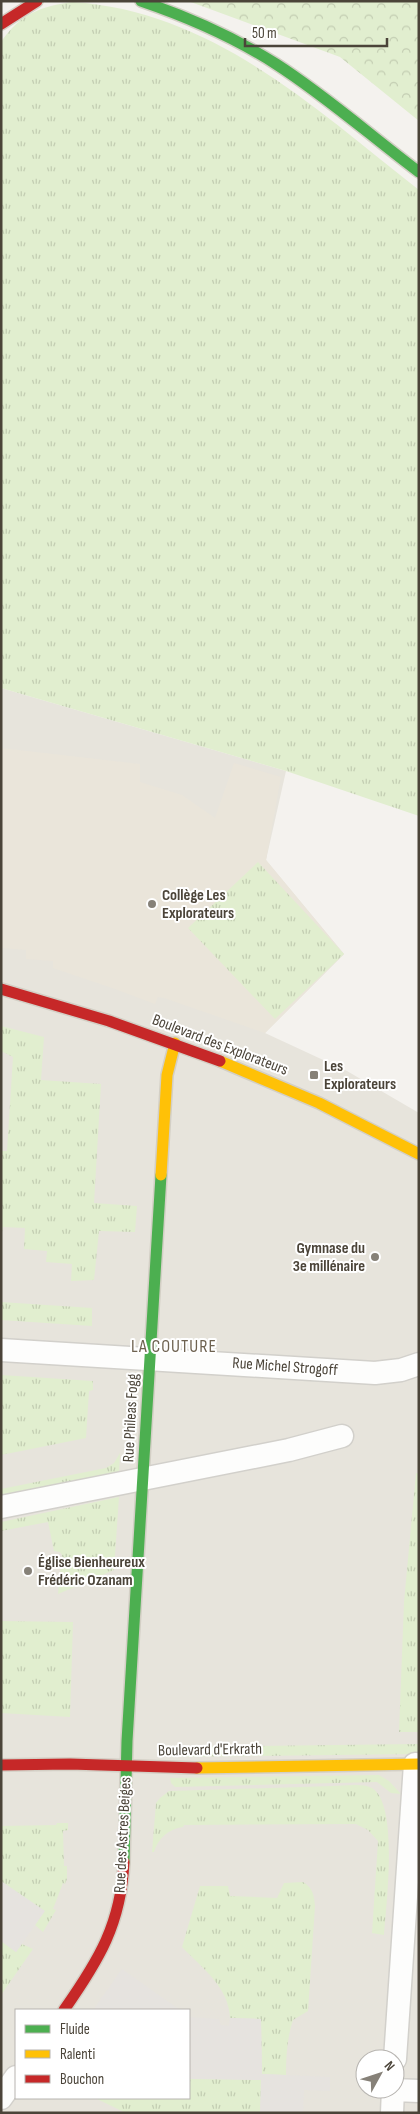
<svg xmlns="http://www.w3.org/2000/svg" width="420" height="2114" viewBox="0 0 420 2114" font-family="'Sofia Sans Condensed',sans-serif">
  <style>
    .residential { fill: #e7e4dc; fill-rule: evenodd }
    .education { fill: #eae5da }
    .grass { fill: url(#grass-tufts) }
    .forest { fill: url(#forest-crowns) }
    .parking { fill: #e6e3df }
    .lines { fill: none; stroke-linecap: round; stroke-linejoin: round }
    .street-casing { stroke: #d2d0cb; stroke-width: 25 }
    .fast-casing { stroke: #d3cfc5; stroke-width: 14 }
    .slow-casing { stroke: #d3cfc5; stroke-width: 14 }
    .jam-casing { stroke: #d3cfc5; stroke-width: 14 }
    .street { stroke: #fdfdfc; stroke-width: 22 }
    .fast { stroke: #4caf50; stroke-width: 11 }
    .slow { stroke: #ffc107; stroke-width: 11 }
    .jam { stroke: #c62828; stroke-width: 11 }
    .poi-dot { fill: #868178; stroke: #fff; stroke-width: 2 }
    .labels { text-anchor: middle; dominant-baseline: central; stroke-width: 4; stroke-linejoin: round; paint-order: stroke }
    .poi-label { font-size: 16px; font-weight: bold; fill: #4b4439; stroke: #fff; text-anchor: start }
    .street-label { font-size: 16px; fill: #4b4439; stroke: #fff }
    .neighbourhood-label { font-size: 18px; letter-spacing: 1px; fill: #6e6250; stroke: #fff }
  </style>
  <defs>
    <pattern id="grass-tufts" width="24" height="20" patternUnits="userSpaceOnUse" patternTransform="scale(1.25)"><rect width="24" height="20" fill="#e1eecf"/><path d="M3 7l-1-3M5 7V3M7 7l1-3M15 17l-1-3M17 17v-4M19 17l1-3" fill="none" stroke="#c3cdb2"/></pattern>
    <pattern id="forest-crowns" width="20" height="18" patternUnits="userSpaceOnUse" patternTransform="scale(1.25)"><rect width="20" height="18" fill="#e1eecf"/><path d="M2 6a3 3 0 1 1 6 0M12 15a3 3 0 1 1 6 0" fill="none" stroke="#c3cdb2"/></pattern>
  </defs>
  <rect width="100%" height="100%" fill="#f4f2ee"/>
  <path class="residential" d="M 1,688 L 286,771 L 266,860 L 344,954 L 265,1033 L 347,1071 L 419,1113 L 419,2113 L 1,2113 ZM 16,2010 L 189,2010 L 189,2098 L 16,2098 ZM 365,2059 L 395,2059 L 395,2089 L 365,2089 Z"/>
  <path class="education" d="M 1,748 L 140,764 L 140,782 L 182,795 L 215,818 L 234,763 L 281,777 L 266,860 L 344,954 L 265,1033 L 164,998 L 158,997 L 155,1004 L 115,989 L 53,968 L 53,961 L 26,959 L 26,950 L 1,948 Z"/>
  <path class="grass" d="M 73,2 C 212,11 315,108 419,190 L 419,816 L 286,771 L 1,688 L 1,42 C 20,14 41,6 73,2 Z
    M 258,862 L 344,954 L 275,1019 L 188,928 Z
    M 1,1026 L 44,1037 L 41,1080 L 101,1084 L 94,1203 L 137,1206 L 135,1232 L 99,1231 L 94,1280 L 71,1281 L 72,1264 L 46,1262 L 47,1251 L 24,1249 L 25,1228 L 3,1227 L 1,1237 L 1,1151 L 7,1151 L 13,1057 L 1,1051 Z
    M 1,1302 L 92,1308 L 92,1326 L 1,1320 Z
    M 1,1375 L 93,1381 L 93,1390 L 89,1391 L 86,1438 L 1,1455 Z
    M 120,1453 L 119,1473 L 1,1498 L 1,1489 L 106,1468 L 114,1463 Z
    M 416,1473 L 419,1474 L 419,1732 L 399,1732 L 404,1602 Z
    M 119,1497 L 114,1570 L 58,1594 L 62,1555 L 60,1552 L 54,1551 L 48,1522 L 1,1531 L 1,1522 Z
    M 1,1621 L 73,1622 L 70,1717 L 1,1713 Z
    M 419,1744 L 419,1754 L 171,1757 L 170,1747 Z
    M 379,1775 L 389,1781 L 401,1794 L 391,1793 L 377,1782 L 175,1787 L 171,1783 L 170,1778 Z
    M 333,1786 C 344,1786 362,1783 372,1788 C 399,1804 386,1906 384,1935 L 372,1933 L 378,1841 L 368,1830 L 356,1824 L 184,1825 L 183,1827 C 169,1829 158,1838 154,1852 L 152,1852 L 156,1803 L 160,1798 L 169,1791 Z
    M 57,1823 L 68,1823 L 68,1830 L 63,1831 L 64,1866 L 67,1866 L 67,1879 L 65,1884 L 63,1883 L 53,1909 L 56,1910 L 43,1932 L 35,1925 L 44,1911 L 1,1881 L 1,1826 L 56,1825 Z
    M 303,1882 C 313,1888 314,1895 315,1906 L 308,2011 L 293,2020 C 287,2038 286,2056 286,2075 L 262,2074 L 261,2019 L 230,2018 C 229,1987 202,1968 182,1947 L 200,1886 L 228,1886 L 230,1896 L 277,1898 L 284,1883 Z
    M 1,1941 L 16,1952 L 22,1944 L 33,1949 L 1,1995 Z
    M 189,2078 L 262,2080 L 260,2113 L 126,2113 L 95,2098 L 189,2098 Z"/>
  <path class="forest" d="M 188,1 L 419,1 L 419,121 L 340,57 Z"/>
  <path class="parking" d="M 1,1881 L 45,1911 L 16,1952 L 1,1941 Z
    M 122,1969 L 180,2010 L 93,2010 Z
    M 189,2017 L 219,2019 L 221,2025 L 229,2026 L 230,2018 L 261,2019 L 262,2074 L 330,2077 L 330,2091 L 304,2090 L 303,2113 L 260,2113 L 261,2080 L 190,2079 Z"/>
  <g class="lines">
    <g class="street-casing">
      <path id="street" d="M 1,1350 L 375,1373 L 401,1370 L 419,1364
        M 1,1507 L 289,1450 L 342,1436
        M 395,2059 L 415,1764
        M 393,2090 L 419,2091
        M 1,2098 L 16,2077
        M 392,2113 L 393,2089"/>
    </g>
    <g class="fast-casing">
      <path id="fast" d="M 141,1 C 188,17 234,37 276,64 C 326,96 371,136 419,172
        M 124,1862 L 127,1741 L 161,1175"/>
    </g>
    <g class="slow-casing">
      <path id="slow" d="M 220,1061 L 319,1103 L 419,1154
        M 161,1175 L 167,1075 L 175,1043
        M 197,1768 L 419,1764"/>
    </g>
    <g class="jam-casing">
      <path id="jam" d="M 1,24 L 37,1
        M 1,989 L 109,1021 L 220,1061
        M 1,1765 L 70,1764 L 197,1768
        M 64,2010 C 99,1960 121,1924 124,1862"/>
    </g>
    <use href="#street" class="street"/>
    <use href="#fast" class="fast"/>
    <use href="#slow" class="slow"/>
    <use href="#jam" class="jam"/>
  </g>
  <g class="poi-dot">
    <circle cx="152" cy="904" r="5"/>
    <rect x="309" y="1070" width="10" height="10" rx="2.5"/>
    <circle cx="375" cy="1257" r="5"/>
    <circle cx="28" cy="1571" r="5"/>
  </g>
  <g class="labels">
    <g class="poi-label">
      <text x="162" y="895">Collège Les<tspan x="162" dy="18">Explorateurs</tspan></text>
      <text x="324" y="1066">Les<tspan x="324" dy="18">Explorateurs</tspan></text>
      <text x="365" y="1248" text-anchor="end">Gymnase du<tspan x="365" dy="18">3e millénaire</tspan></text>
      <text x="38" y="1562">Église Bienheureux<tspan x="38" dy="18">Frédéric Ozanam</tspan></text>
    </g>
    <g class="street-label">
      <text transform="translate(220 1045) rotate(21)">Boulevard des Explorateurs</text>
      <text transform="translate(285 1367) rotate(4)">Rue Michel Strogoff</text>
      <text transform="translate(131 1418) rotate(-87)">Rue Phileas Fogg</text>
      <text transform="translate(210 1750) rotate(-1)">Boulevard d'Erkrath</text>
      <text transform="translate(123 1835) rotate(-87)">Rue des Astres Beiges</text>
    </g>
    <g class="neighbourhood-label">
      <text x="174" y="1346">LA COUTURE</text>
    </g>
  </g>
  <rect width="420" height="2114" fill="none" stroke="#4b4439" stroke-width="5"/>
  <rect x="15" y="2009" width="175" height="90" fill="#ffffff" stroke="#b7b4b0"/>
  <rect x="25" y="2025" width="25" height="8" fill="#4caf50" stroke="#b7b4b0"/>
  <text x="60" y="2034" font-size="15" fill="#4b4439">Fluide</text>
  <rect x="25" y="2050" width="25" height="8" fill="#ffc107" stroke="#b7b4b0"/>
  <text x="60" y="2059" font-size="15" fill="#4b4439">Ralenti</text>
  <rect x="25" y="2075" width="25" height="8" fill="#c62828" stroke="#b7b4b0"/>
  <text x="60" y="2084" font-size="15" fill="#4b4439">Bouchon</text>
  <g transform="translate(380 2074) rotate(50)"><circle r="24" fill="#ffffff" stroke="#b7b4b0"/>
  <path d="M0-4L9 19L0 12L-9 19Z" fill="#868178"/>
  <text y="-8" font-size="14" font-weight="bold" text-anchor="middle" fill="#4b4439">N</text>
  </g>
  <path d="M245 38v8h142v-8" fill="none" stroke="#4b4439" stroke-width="2.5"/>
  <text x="252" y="38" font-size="15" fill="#4b4439" stroke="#ffffff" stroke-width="4" paint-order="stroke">50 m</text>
</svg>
